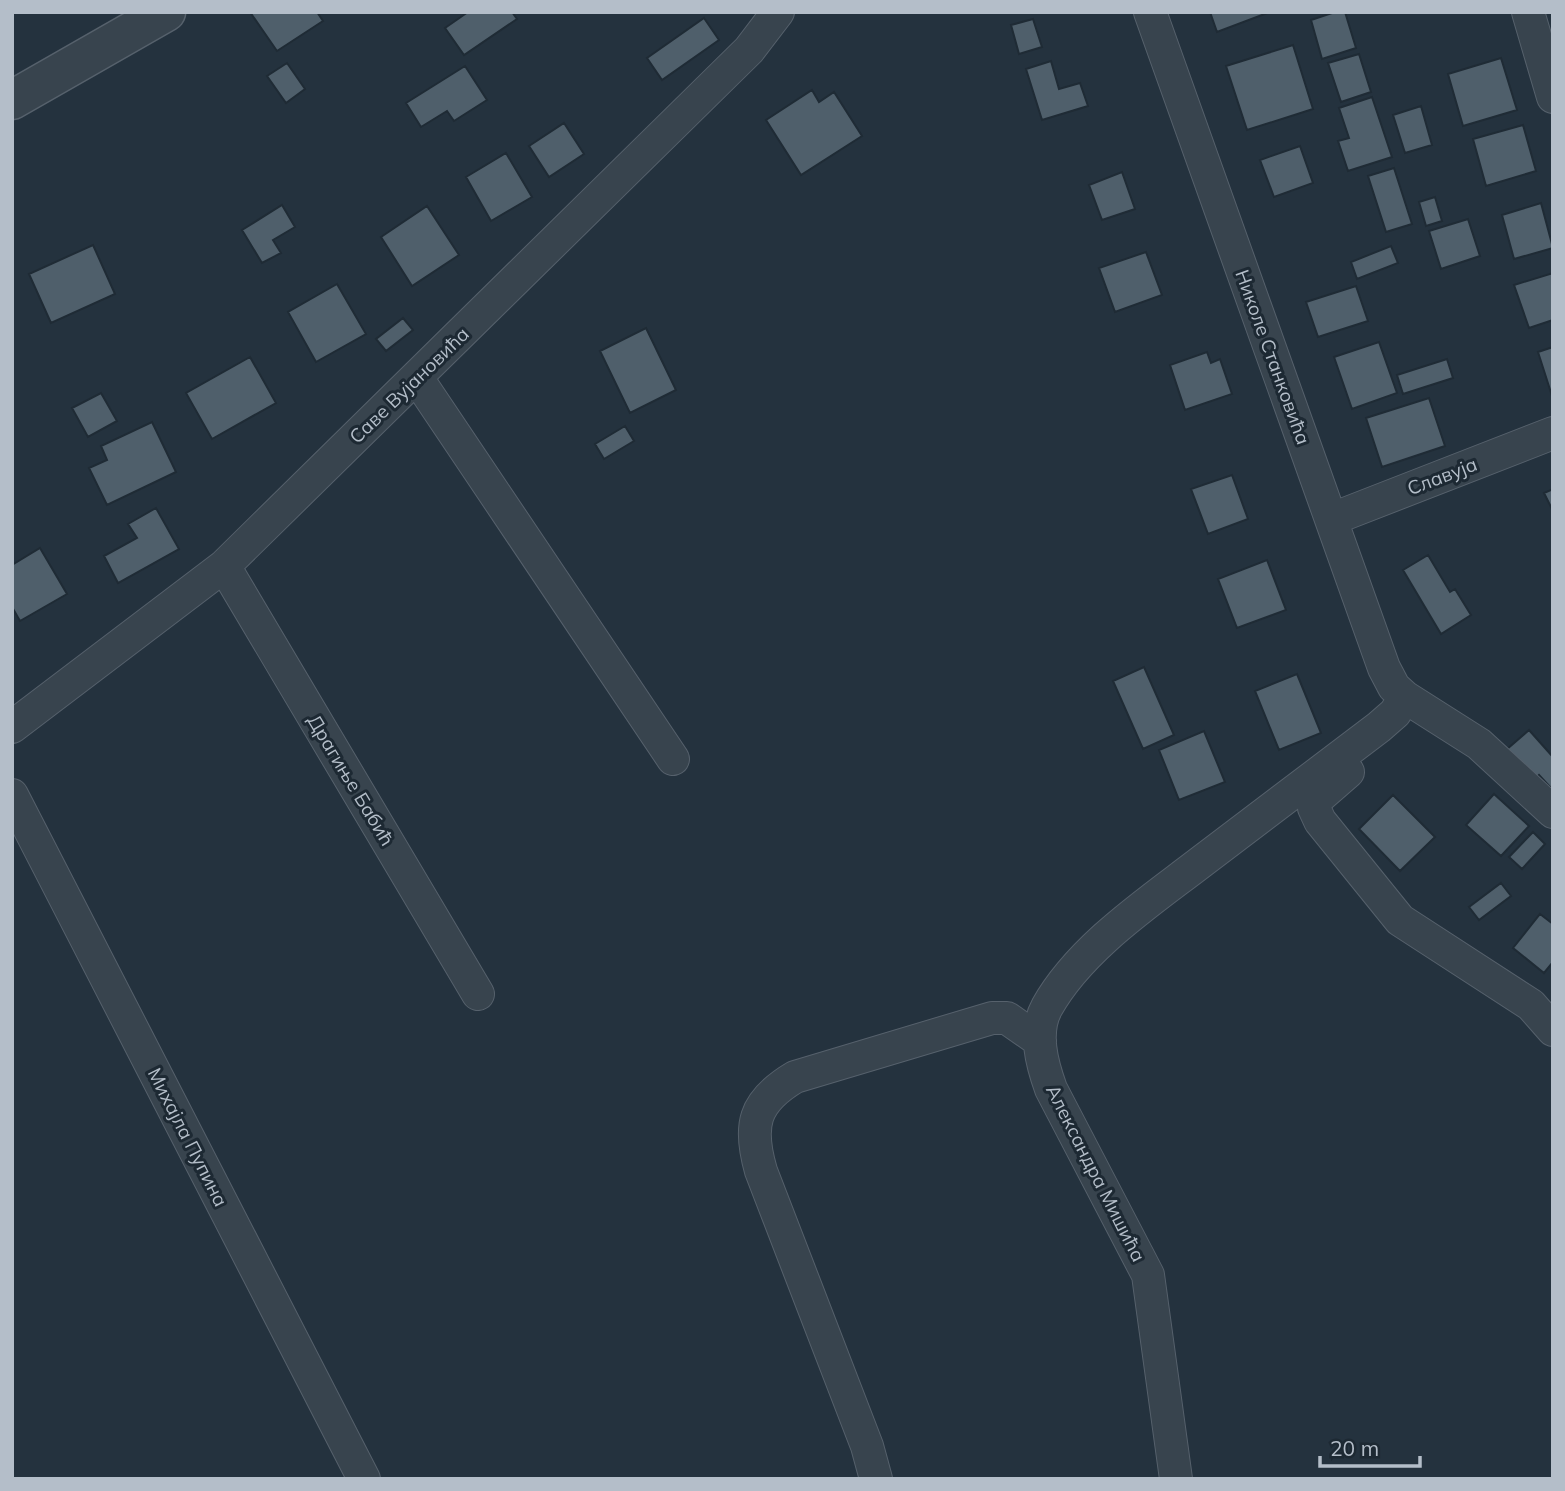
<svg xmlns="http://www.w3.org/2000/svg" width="1565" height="1491" viewBox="0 0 1565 1491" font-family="Mulish,sans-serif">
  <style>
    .building { fill: #4f5f6b; stroke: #1f2b35; stroke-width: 2 }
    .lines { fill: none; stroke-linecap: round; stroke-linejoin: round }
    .minor-casing { stroke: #56616c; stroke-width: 34 }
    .tertiary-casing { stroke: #56616c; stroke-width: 41 }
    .minor { stroke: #38444e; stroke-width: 32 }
    .tertiary { stroke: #38444e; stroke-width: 38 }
    .labels { text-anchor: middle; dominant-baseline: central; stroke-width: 6; stroke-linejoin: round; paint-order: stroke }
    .street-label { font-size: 19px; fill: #b4bec9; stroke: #1d2933 }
  </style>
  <rect width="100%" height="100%" fill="#24323e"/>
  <path class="building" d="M 250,12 L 317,12 L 323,21 L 277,51 Z
    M 468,12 L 512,12 L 517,19 L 464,55 L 445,28 Z
    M 1210,12 L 1270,12 L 1217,32 Z
    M 1335,12 L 1345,12 L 1356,48 L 1322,59 L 1311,20 Z
    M 704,18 L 719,40 L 662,80 L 647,58 Z
    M 1033,19 L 1042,47 L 1019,54 L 1011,25 Z
    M 1293,45 L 1313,109 L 1247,130 L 1226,66 Z
    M 1359,54 L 1371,92 L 1341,102 L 1328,63 Z
    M 1501,58 L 1517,110 L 1463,126 L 1448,74 Z
    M 1051,61 L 1059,89 L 1080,83 L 1088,106 L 1042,120 L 1026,69 Z
    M 287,63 L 305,89 L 286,103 L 267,76 Z
    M 465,66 L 487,100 L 454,121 L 447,111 L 421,127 L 406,103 Z
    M 812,90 L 819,102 L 834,92 L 862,136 L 801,175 L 766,120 Z
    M 1372,97 L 1392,157 L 1348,171 L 1338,141 L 1349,138 L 1339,108 Z
    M 1421,106 L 1432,145 L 1405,153 L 1393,115 Z
    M 564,123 L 584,154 L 549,177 L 529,146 Z
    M 1523,125 L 1536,171 L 1486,186 L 1473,139 Z
    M 1300,146 L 1313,183 L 1274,197 L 1260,160 Z
    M 506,153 L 532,197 L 491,221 L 466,177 Z
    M 1394,168 L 1412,224 L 1386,232 L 1368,176 Z
    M 1122,172 L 1135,209 L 1102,220 L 1089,185 Z
    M 1435,197 L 1442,221 L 1426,226 L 1419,202 Z
    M 1541,203 L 1553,248 L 1514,259 L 1502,215 Z
    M 282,205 L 295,227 L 273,240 L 281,253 L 262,263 L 242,230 Z
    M 427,206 L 459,255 L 412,286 L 381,237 Z
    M 1468,219 L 1480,256 L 1441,269 L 1429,231 Z
    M 93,245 L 115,294 L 51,323 L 29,274 Z
    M 1391,246 L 1398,263 L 1357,279 L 1351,262 Z
    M 1146,252 L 1162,295 L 1115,312 L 1099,268 Z
    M 1553,273 L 1553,320 L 1529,328 L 1514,285 Z
    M 337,284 L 366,334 L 316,362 L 288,312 Z
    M 1356,286 L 1368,321 L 1318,337 L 1306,302 Z
    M 403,318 L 413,330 L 386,351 L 376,339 Z
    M 646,328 L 676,390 L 630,413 L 600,351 Z
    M 1379,342 L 1397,393 L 1352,409 L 1334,357 Z
    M 1553,347 L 1553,399 L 1538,352 Z
    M 1207,352 L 1211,363 L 1220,359 L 1232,394 L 1185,410 L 1170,365 Z
    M 250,357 L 276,403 L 212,439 L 186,393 Z
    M 1447,359 L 1453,378 L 1403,394 L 1397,375 Z
    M 101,393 L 117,421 L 88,437 L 72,408 Z
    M 1429,398 L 1445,446 L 1382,467 L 1366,418 Z
    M 152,422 L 176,472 L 107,505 L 89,468 L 107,460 L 101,446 Z
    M 625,426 L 634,441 L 604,459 L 595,444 Z
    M 1232,475 L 1248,519 L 1208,534 L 1191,489 Z
    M 1553,489 L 1553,511 L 1544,493 Z
    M 156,508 L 179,549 L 118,583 L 104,556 L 137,538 L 128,524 Z
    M 40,548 L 67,594 L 20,621 L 12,607 L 12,565 Z
    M 1428,555 L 1450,592 L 1455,589 L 1471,615 L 1441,634 L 1403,570 Z
    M 1267,560 L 1286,610 L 1237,628 L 1218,579 Z
    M 1144,667 L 1174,735 L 1143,749 L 1113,681 Z
    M 1297,674 L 1321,733 L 1279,750 L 1255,691 Z
    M 1529,730 L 1553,757 L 1553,786 L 1551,788 L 1539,775 L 1533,781 L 1506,750 Z
    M 1204,731 L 1225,782 L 1179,800 L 1159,750 Z
    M 1494,794 L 1529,826 L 1501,856 L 1466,825 Z
    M 1393,795 L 1435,837 L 1400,871 L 1359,829 Z
    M 1533,832 L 1545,844 L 1522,869 L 1509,857 Z
    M 1501,883 L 1511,896 L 1479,920 L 1469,907 Z
    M 1540,914 L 1553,924 L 1553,962 L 1544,973 L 1513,948 Z"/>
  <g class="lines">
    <g class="minor-casing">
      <path id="minor" d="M 1150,12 L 1384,668 L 1394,687 L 1405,697 L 1479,744 L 1553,812
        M 1528,12 L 1553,97
        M 417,378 L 673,759
        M 1332,519 L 1553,433
        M 224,566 L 478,994
        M 12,727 L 224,566 L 749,50 L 778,12
        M 1348,772 L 1317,799 L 1314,808 L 1320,821 L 1400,920 L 1531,1005 L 1553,1030
        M 12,795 L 364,1479
        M 876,1479 L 867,1446 L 761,1171 C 748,1126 753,1102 795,1077 L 992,1018 L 1007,1018 L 1040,1041
        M 1176,1479 L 1148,1275 L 1051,1089 C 1042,1064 1033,1032 1047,1007 C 1080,948 1149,902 1201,862 C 1260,817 1319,772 1379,727 L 1395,713 L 1405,697"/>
    </g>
    <g class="tertiary-casing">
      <path id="tertiary" d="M 12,100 L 166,12"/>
    </g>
    <use href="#minor" class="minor"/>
    <use href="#tertiary" class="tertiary"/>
  </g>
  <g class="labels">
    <g class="street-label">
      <text transform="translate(1273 357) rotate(70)">Николе Станковића</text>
      <text transform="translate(409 385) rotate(-44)">Саве Вујановића</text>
      <text transform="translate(1442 476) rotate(-21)">Славуја</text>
      <text transform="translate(351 780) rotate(59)">Драгиње Бабић</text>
      <text transform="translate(188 1137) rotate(63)">Михајла Пупина</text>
      <text transform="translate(1096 1173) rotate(63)">Александра Мишића</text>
    </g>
  </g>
  <rect width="1565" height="1491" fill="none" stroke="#b4bec9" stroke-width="28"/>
  <path d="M1320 1456v10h100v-10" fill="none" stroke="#b4bec9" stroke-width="3.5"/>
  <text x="1330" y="1456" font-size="21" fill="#b4bec9" stroke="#1d2933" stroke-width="5" paint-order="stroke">20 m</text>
</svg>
